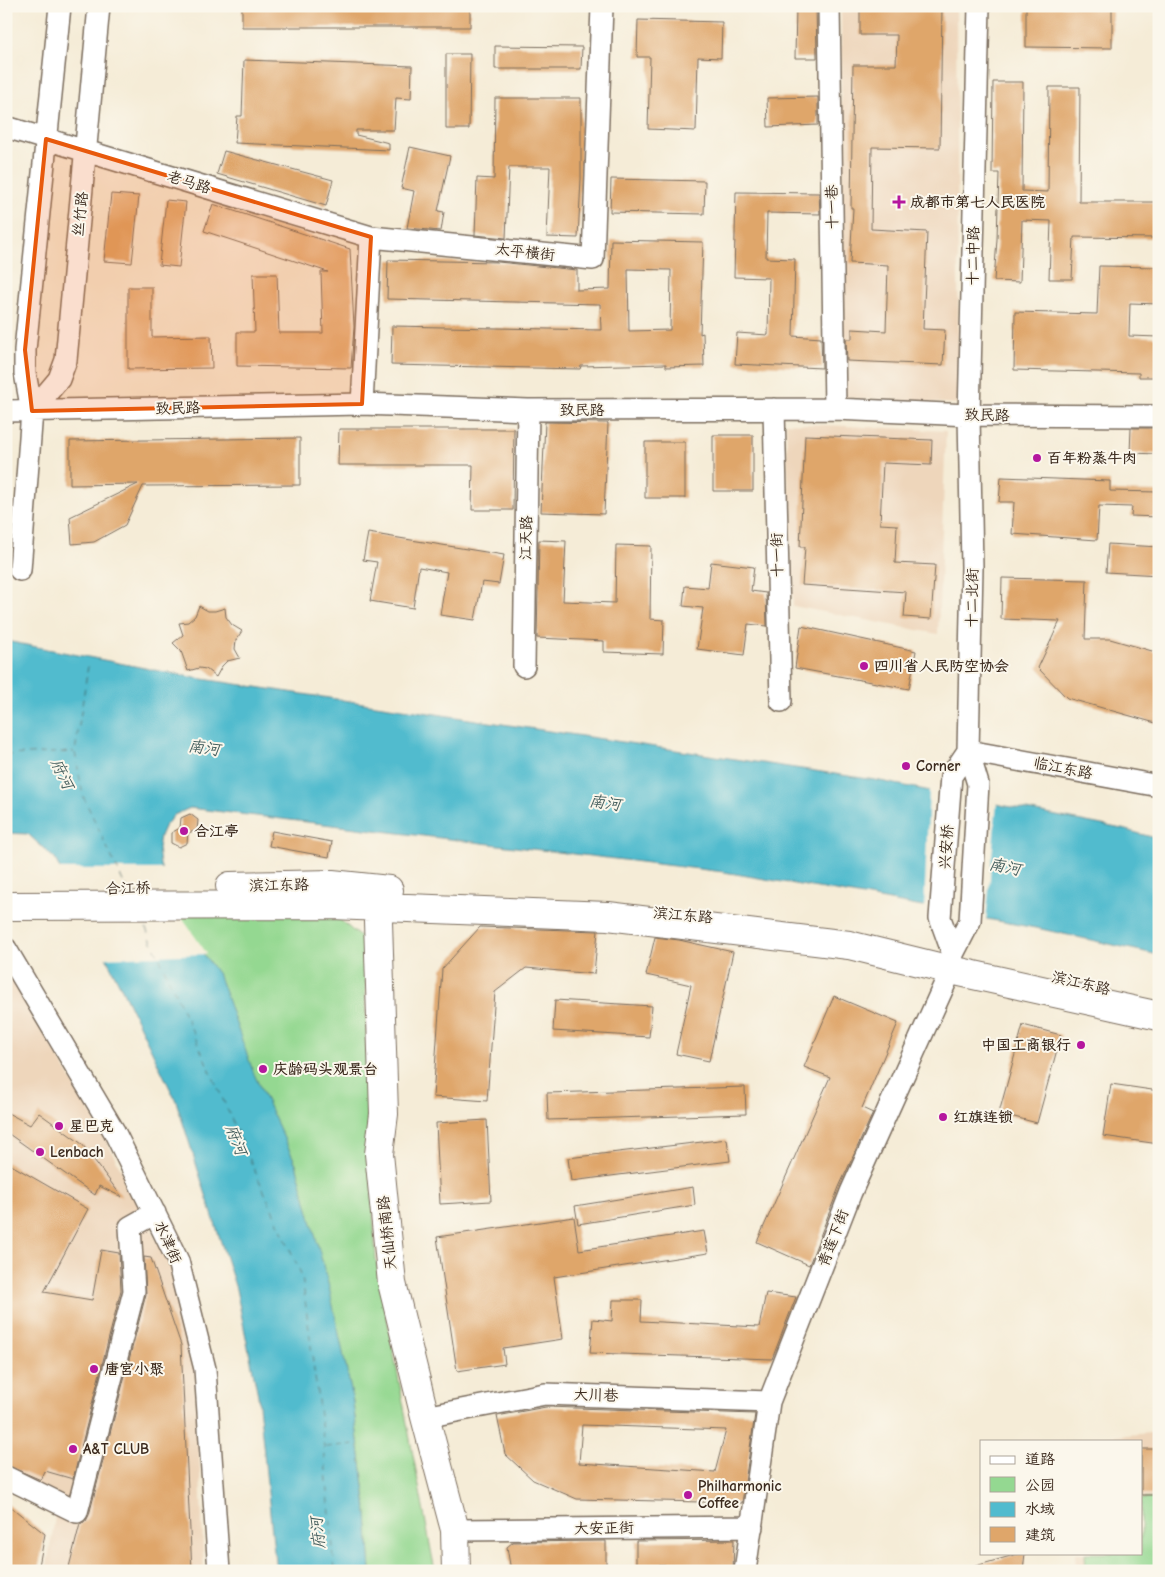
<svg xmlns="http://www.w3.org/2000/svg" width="1165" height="1577" viewBox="0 0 1165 1577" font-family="'Comic Neue','LXGW WenKai TC',sans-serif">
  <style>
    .built { fill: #eed6bb }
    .green { fill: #94d891; stroke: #688158 }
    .water { fill: #51bbce; stroke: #467276 }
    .pier { fill: #f5ecd7 }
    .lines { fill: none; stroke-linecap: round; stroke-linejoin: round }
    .ferry { stroke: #435d5c; stroke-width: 1; stroke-dasharray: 6 5; stroke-linecap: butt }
    .building { fill: #dfa66a; fill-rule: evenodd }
    .minor-casing { stroke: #7c6e5f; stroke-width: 24 }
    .major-casing { stroke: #7c6e5f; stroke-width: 30 }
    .minor { stroke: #fff; stroke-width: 21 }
    .major { stroke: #fff; stroke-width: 28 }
    .marked { fill: #e8590c; fill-opacity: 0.2; stroke: #e8590c; stroke-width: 4; stroke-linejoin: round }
    .poi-dot { fill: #b5179e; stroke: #fbf7ec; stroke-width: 2 }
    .labels { text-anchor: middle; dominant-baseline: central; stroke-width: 4; stroke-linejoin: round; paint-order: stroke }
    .street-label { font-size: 15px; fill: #3b2a1e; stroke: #fbf7ec }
    .poi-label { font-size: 15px; font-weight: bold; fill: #3b2a1e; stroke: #fbf7ec; text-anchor: start }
    .water-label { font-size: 16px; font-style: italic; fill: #435d5c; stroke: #fbf7ec }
  </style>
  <rect width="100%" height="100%" fill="#fbf7ec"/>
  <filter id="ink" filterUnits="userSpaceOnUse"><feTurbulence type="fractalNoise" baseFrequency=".02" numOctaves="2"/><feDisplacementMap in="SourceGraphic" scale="10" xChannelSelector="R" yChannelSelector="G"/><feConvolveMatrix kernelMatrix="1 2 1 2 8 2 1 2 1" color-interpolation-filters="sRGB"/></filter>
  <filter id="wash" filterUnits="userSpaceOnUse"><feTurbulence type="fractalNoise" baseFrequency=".0096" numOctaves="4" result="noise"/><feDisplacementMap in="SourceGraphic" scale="20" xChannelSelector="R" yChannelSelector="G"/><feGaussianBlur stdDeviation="1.12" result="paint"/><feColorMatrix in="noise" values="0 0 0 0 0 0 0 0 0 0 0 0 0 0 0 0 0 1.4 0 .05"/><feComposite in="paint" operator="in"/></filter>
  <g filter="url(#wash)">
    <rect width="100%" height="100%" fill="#f5ecd7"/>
    <path class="built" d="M 841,6 L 956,6 L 959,404 L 843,398 Z
      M 786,423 L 946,431 L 938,634 L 793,606 Z
      M 6,968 L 103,1134 L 171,1268 L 196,1371 L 204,1571 L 46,1571 L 56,1512 L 6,1487 Z
      M 1159,1432 L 1159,1571 L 1076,1571 L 1075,1553 L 1141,1553 L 1141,1441 L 1066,1441 Z"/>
    <path class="green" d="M 326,908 L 365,941 L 367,1110 L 376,1260 L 435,1571 L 371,1571 L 366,1501 L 352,1395 L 296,1164 L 175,913 Z
      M 1159,1498 L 1159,1571 L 1086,1571 L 1085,1553 L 1141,1553 L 1141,1499 Z"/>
    <path class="water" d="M 6,641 L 196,678 L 875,780 L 1122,829 L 1159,839 L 1159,955 L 1041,929 L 847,893 L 724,872 L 190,808 L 174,815 L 164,827 L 160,836 L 158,848 L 160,864 L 175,913 L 219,976 L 254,1074 L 296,1164 L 329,1287 L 352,1395 L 366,1501 L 371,1571 L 276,1571 L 258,1395 L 236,1289 L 176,1101 L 115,975 L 55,859 L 28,834 L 6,833 Z"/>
    <path class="pier" d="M 929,789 L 997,802 L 986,921 L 924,910 Z
      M 57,869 L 164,869 L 178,912 L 207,954 L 103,958 Z"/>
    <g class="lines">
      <path class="ferry" d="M 88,666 L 75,752 L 83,796 L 128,892
        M 6,755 L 74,752
        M 141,918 L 169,979 L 302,1276 L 324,1447 L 335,1571
        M 326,1447 L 355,1444"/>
    </g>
    <g id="blocks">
      <path class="building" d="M 242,6 L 470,6 L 470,27 L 242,27 Z
        M 796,6 L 816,6 L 817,58 L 795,58 Z
        M 860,6 L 942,6 L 940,148 L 872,147 L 871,229 L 927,232 L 923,329 L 945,330 L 943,365 L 847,361 L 846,339 L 852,339 L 852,329 L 886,331 L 888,265 L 850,263 L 853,208 L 851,208 L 853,65 L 896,65 L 897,35 L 860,35 Z
        M 1026,6 L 1112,6 L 1112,48 L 1026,47 Z
        M 638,20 L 722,22 L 721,58 L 698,57 L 696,131 L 648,129 L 650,57 L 637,57 Z
        M 495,46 L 582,47 L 581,69 L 495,69 Z
        M 446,54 L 470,54 L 469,129 L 446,129 Z
        M 244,60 L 412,66 L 411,99 L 396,98 L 394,130 L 356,130 L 356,135 L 389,143 L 389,150 L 235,143 L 237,116 L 242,116 Z
        M 993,82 L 1023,82 L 1022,191 L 1048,192 L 1049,87 L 1080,87 L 1079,202 L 1159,202 L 1159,238 L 1074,237 L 1072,279 L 1049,279 L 1051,221 L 1022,220 L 1020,282 L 994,281 L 997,239 L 999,173 L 992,173 Z
        M 818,97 L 818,125 L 768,127 L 767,98 Z
        M 495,98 L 581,98 L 581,179 L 578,238 L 547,237 L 550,167 L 509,167 L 506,238 L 475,235 L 477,178 L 494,179 Z
        M 410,147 L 450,156 L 438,211 L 444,212 L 441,231 L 407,228 L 414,191 L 401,188 Z
        M 224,151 L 333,180 L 326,206 L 217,174 Z
        M 611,179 L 705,181 L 704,214 L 610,212 Z
        M 736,192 L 819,193 L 820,214 L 767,213 L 766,258 L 795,259 L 793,336 L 821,338 L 822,368 L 735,364 L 737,333 L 768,335 L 769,278 L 734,277 Z
        M 111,194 L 139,196 L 132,263 L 104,261 Z
        M 166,200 L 186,202 L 179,267 L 159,265 Z
        M 213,204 L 350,249 L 354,327 L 351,368 L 237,366 L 237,332 L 255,332 L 253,274 L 277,274 L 279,333 L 323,333 L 321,272 L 328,272 L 204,231 Z
        M 611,240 L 703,242 L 700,334 L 703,333 L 704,366 L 666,367 L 666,364 L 581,366 L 580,369 L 391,365 L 392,326 L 601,330 L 600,304 L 387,299 L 388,260 L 498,262 L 577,270 L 577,290 L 610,289 ZM 628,269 L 671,270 L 670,330 L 629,331 Z
        M 1099,266 L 1159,267 L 1159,304 L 1130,303 L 1129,336 L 1159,337 L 1159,377 L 1139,377 L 1139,373 L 1014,370 L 1015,312 L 1097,314 Z
        M 128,287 L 152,287 L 152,337 L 211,336 L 212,368 L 128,369 Z
        M 545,422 L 608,423 L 604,514 L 541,512 Z
        M 1131,428 L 1159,428 L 1159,454 L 1130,453 Z
        M 339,429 L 514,429 L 513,510 L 472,510 L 473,465 L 338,465 Z
        M 713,435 L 753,435 L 753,491 L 713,491 Z
        M 805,435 L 932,440 L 931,465 L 883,463 L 880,524 L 897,525 L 895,563 L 935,565 L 931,619 L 904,617 L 906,592 L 802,585 L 805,547 L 800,547 Z
        M 300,438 L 300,485 L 143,486 L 125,525 L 94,542 L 72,544 L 70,517 L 138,484 L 70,485 L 70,441 Z
        M 645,442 L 685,442 L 685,498 L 645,498 Z
        M 1001,477 L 1110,481 L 1110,491 L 1159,492 L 1159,517 L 1131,516 L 1132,507 L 1099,506 L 1097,540 L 1012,534 L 1014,502 L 999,502 Z
        M 368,533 L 504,555 L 499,584 L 482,582 L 475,620 L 440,615 L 447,572 L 419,567 L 413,608 L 370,601 L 377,562 L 363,560 Z
        M 539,540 L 566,541 L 563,601 L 615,603 L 616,545 L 651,546 L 650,619 L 664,620 L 663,654 L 604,652 L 604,641 L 537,638 Z
        M 1108,544 L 1159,547 L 1159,575 L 1106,572 Z
        M 711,562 L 754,567 L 751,591 L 766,593 L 767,626 L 748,624 L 744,655 L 697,649 L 703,608 L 683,606 L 685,586 L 708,588 Z
        M 1002,578 L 1087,580 L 1085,639 L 1110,639 L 1159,653 L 1159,724 L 1067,698 L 1038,668 L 1060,621 L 1001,619 Z
        M 199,606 L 208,611 L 215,611 L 225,608 L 226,617 L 232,625 L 242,631 L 236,640 L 235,649 L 240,658 L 227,661 L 222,666 L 216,677 L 206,669 L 199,668 L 188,671 L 181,651 L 173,643 L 183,635 L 179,623 L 188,622 L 195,616 Z
        M 801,626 L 916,651 L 909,689 L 795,668 Z
        M 190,814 L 198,820 L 197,830 L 188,833 L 187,843 L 179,847 L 171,843 L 171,833 L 180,828 L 181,818 Z
        M 272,831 L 332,842 L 329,857 L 269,846 Z
        M 480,927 L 598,931 L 594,974 L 526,968 L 495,992 L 487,1101 L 433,1097 L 442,969 Z
        M 655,937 L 679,940 L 733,952 L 709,1061 L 676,1054 L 691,985 L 646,975 Z
        M 834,996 L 898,1023 L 862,1108 L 873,1113 L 839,1187 L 809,1265 L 757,1242 L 830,1077 L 804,1067 Z
        M 555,1000 L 652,1006 L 649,1037 L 553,1031 Z
        M 1023,1025 L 1061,1035 L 1037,1123 L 999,1113 Z
        M 1111,1084 L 1159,1091 L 1159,1144 L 1103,1136 Z
        M 745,1087 L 746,1114 L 548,1120 L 547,1093 Z
        M 6,1112 L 30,1125 L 39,1113 L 82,1144 L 122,1197 L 99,1186 L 95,1195 L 6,1132 Z
        M 487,1120 L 491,1201 L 440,1204 L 436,1123 Z
        M 727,1139 L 730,1161 L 571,1181 L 568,1158 Z
        M 6,1162 L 88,1209 L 44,1292 L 92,1300 L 101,1250 L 119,1253 L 121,1290 L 73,1479 L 45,1471 L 41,1480 L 6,1465 Z
        M 693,1187 L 695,1205 L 578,1224 L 575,1206 Z
        M 574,1217 L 579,1250 L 704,1231 L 708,1253 L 554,1277 L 563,1339 L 503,1348 L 505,1364 L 457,1371 L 437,1237 Z
        M 144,1257 L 151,1258 L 181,1345 L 192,1571 L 68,1571 L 80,1524 L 86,1521 L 89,1515 L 146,1294 Z
        M 766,1293 L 796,1297 L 772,1359 L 590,1353 L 593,1319 L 612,1321 L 613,1300 L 642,1300 L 641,1321 L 759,1327 Z
        M 546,1407 L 755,1414 L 742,1503 L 577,1499 L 533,1480 L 505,1454 L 497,1416 ZM 582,1425 L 726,1430 L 715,1472 L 579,1463 Z
        M 1141,1449 L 1159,1449 L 1159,1495 L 1141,1495 Z
        M 6,1503 L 45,1534 L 38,1571 L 6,1571 Z
        M 734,1540 L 733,1571 L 695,1571 L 695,1565 L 636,1566 L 636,1541 Z
        M 606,1541 L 606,1571 L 511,1571 L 507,1547 L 513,1542 Z
        M 1021,1553 L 1025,1553 L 1023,1571 L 973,1571 L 972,1567 Z"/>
    </g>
  </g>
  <g filter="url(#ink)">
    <use href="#blocks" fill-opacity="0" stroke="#7c6e5f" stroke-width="1"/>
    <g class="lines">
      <g class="minor-casing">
        <path id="minor" d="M 829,6 L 835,409
          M 6,127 L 371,237 L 593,259 L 602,6
          M 362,404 L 371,237
          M 774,409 L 781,701
          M 6,411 L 362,404 L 528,410 L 835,409 L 969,415 L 1159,416
          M 32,411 L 59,379 L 66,360 L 99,6
          M 20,570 L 32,411 L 25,373 L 25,350 L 60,6
          M 524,666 L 528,410
          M 968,751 L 1159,786
          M 6,949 L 114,1131 L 178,1261 L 205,1369 L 219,1571
          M 953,954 L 970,921 L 978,784 L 968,751
          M 425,1417 L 545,1394 L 769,1402
          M 6,1477 L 77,1512 L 134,1291 L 130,1227 L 155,1213
          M 455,1530 L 752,1527
          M 745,1571 L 769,1402 L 851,1192 L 951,970 L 953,954 L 940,918 L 951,776 L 968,751 L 972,567 L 969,415 L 979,6"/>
      </g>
      <g class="major-casing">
        <path id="major" d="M 230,886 L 332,884 L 389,890
          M 377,889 L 384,1114 L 379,1154 L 392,1283 L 425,1417 L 455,1530 L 456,1571
          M 6,906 L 332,905 L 608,916 L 849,945 L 951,970 L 1159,1016"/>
      </g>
      <use href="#minor" class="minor"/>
      <use href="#major" class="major"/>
    </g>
  </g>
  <path class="marked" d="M 46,139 L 371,237 L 362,404 L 32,411 L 25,350 Z"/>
  <g class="poi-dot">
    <path d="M896.5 194.5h5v5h5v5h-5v5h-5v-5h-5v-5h5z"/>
    <circle cx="1037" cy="458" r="5"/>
    <circle cx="864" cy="666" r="5"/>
    <circle cx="906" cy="766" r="5"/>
    <circle cx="184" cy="831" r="5"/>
    <circle cx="1081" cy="1045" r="5"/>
    <circle cx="263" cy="1069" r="5"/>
    <circle cx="943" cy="1117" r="5"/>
    <circle cx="59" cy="1126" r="5"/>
    <circle cx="40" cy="1152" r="5"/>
    <circle cx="94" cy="1369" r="5"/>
    <circle cx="73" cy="1449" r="5"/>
    <circle cx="688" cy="1495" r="5"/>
  </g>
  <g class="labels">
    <g class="street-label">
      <text transform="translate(189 182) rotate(17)">老马路</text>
      <text transform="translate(832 207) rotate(-91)">十一巷</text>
      <text transform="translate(80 214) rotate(-84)">丝竹路</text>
      <text transform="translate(525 252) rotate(6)">太平横街</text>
      <text transform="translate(973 256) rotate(-89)">十二中路</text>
      <text transform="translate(178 408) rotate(-1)">致民路</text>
      <text x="582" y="410">致民路</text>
      <text transform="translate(987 415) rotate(1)">致民路</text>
      <text transform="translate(526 538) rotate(-89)">江天路</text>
      <text transform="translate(777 555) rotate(-91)">十一街</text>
      <text transform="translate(972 598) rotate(-89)">十二北街</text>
      <text transform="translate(1063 768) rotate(11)">临江东路</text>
      <text transform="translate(946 847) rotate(-86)">兴安桥</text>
      <text transform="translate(279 885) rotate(-1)">滨江东路</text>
      <text transform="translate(128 888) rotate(-1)">合江桥</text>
      <text transform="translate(683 915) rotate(5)">滨江东路</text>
      <text transform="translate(1081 983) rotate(13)">滨江东路</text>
      <text transform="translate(387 1233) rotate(-96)">天仙桥南路</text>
      <text transform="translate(833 1238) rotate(-69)">青莲下街</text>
      <text transform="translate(168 1242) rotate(66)">水津街</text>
      <text transform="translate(596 1395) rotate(2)">大川巷</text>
      <text transform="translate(604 1528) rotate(-1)">大安正街</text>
    </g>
    <g class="poi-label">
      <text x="910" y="202">成都市第七人民医院</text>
      <text x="1047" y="458">百年粉蒸牛肉</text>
      <text x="874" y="666">四川省人民防空协会</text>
      <text x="916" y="766">Corner</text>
      <text x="194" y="831">合江亭</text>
      <text x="1071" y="1045" text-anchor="end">中国工商银行</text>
      <text x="273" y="1069">庆龄码头观景台</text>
      <text x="953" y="1117">红旗连锁</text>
      <text x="69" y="1126">星巴克</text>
      <text x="50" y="1152">Lenbach</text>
      <text x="104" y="1369">唐宫小聚</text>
      <text x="83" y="1449">A&amp;T CLUB</text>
      <text x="698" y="1486">Philharmonic<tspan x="698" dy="17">Coffee</tspan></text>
    </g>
    <g class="water-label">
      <text transform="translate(204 748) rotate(8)">南河</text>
      <text transform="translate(62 774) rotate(64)">府河</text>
      <text transform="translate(605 803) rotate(8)">南河</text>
      <text transform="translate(1005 867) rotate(11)">南河</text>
      <text transform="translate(236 1140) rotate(68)">府河</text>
      <text transform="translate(318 1533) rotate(-96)">府河</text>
    </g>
  </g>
  <rect width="1165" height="1577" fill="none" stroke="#fbf7ec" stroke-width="25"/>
  <rect x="980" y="1440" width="162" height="115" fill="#fbf7ec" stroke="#aea59a"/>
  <rect x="990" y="1456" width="25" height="8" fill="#ffffff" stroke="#aea59a"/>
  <text x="1025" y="1464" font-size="15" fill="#3b2a1e">道路</text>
  <rect x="990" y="1477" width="25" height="15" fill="#94d891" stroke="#aea59a"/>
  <text x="1025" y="1490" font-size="15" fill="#3b2a1e">公园</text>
  <rect x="990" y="1502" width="25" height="15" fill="#51bbce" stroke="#aea59a"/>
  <text x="1025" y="1514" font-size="15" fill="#3b2a1e">水域</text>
  <rect x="990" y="1527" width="25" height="15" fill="#dfa66a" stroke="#aea59a"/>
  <text x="1025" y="1540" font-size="15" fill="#3b2a1e">建筑</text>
</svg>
